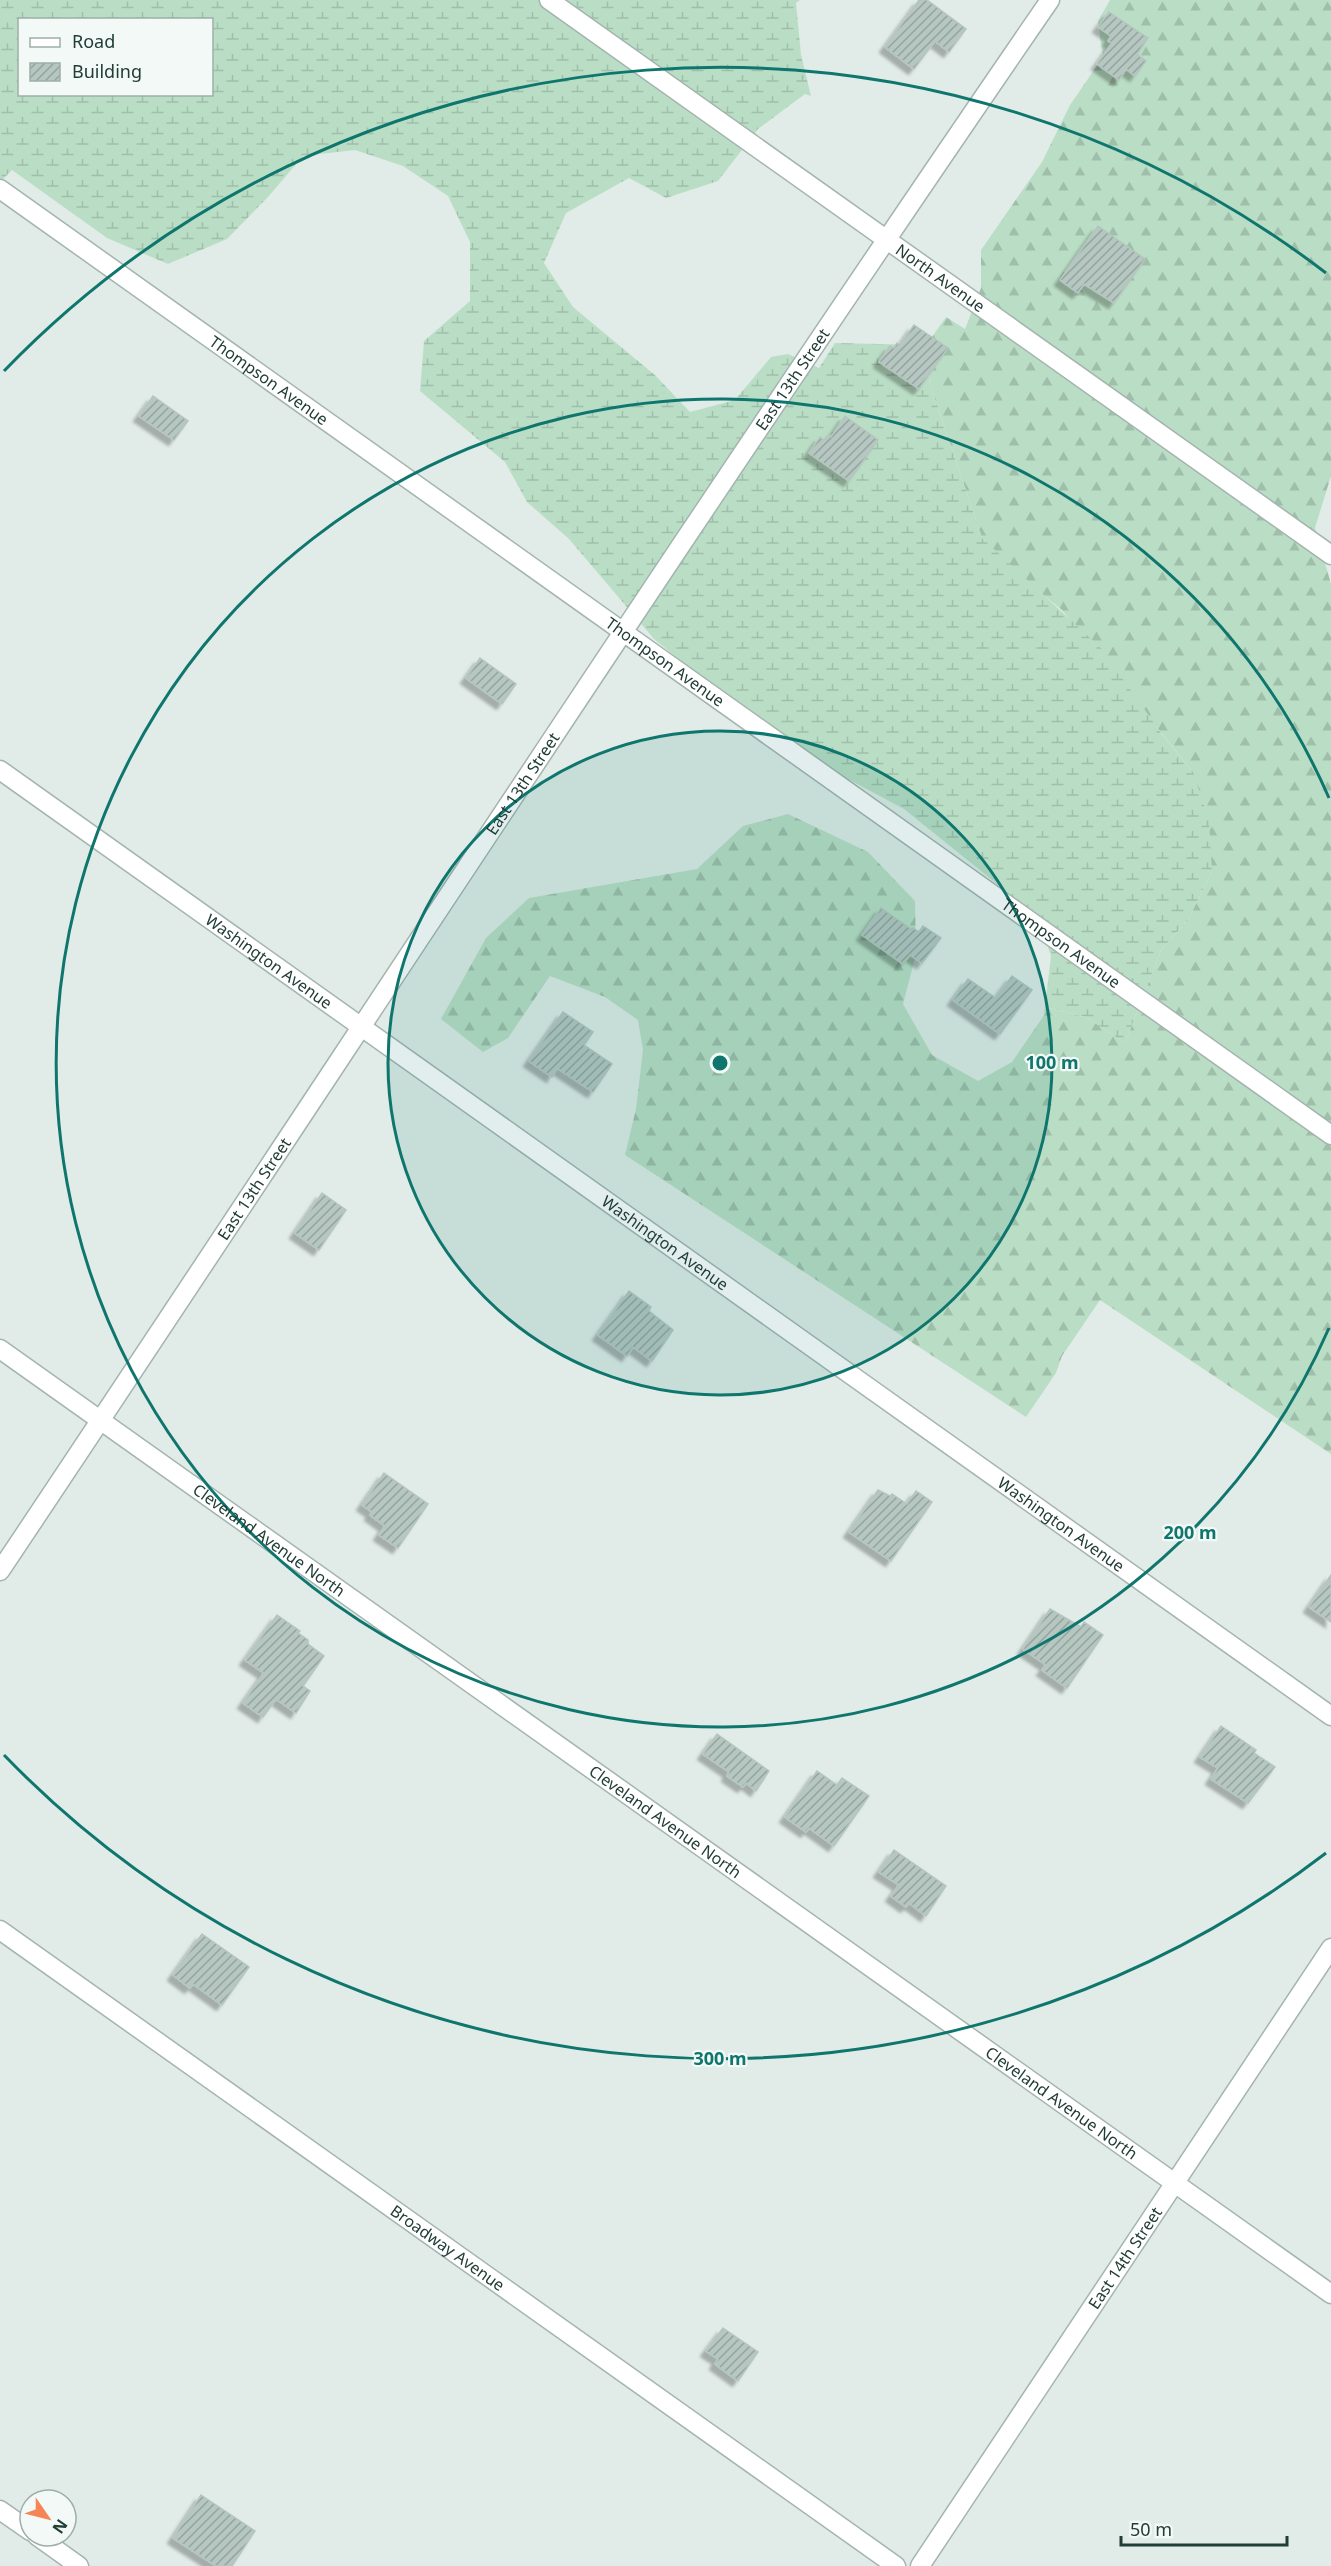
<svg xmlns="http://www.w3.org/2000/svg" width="1331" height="2566" viewBox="0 0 1331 2566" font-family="'Noto Sans',sans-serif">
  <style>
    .forest { fill: url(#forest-firs) }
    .wetland { fill: url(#wetland-marsh); fill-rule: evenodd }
    .building { fill: url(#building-hatch); stroke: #b4c6bf; stroke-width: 1.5; filter: url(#shadow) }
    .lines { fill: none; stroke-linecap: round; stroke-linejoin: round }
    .minor-casing { stroke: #a4b4af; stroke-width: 21 }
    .minor { stroke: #fff; stroke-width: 18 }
    .ring { fill: none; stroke: #0f766e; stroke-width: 3 }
    .labels { text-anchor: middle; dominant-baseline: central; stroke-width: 4.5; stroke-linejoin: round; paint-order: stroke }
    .street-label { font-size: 16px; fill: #213d37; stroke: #f2f9f6 }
    .centre { fill: #0f766e; stroke: #f2f9f6; stroke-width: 3 }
    .ring-label { font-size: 18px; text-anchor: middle; font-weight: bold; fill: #0f766e; stroke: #f2f9f6; stroke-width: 4.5; stroke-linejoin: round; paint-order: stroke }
  </style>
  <defs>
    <pattern id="forest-firs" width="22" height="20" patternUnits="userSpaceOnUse" patternTransform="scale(1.5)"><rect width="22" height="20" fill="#badec5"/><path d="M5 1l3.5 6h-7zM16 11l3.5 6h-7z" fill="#a0bfaa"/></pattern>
    <pattern id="wetland-marsh" width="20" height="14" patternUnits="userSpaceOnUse" patternTransform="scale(1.5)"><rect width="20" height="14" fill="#badec5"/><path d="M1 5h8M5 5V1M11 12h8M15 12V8" fill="none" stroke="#a0bfaa"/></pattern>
    <pattern id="building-hatch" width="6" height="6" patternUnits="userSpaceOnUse" patternTransform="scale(1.5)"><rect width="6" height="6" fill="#b6c7c1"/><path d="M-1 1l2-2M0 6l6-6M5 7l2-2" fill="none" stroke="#94a39e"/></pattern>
    <filter id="shadow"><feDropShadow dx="-5.5" dy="5.5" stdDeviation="1.5" flood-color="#0004"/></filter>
  </defs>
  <rect width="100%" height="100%" fill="#e1ece8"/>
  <path class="forest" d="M 1110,0 L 1331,0 L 1331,476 L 1315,528 L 1331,584 L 1331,1454 L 1100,1300 L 1062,1356 L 1056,1373 L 1026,1417 L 625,1155 L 636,1109 L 643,1050 L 638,1020 L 605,997 L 550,976 L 508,1038 L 483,1052 L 441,1019 L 486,938 L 529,898 L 697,869 L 743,826 L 788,814 L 868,852 L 915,901 L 916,954 L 903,1004 L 932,1055 L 978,1081 L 1012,1062 L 1049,1008 L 1086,1017 L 1125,1043 L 1161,950 L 1188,920 L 1212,871 L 1193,772 L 1062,610 L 1020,576 L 982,538 L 932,390 L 924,345 L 927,344 L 946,317 L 965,329 L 981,288 L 981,250 L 1042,162 L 1070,105 L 1103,57 L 1098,21 Z"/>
  <path class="wetland" d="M 0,0 L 800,0 L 796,3 L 801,55 L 811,96 L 805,94 L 758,129 L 718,181 L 666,198 L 629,178 L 566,213 L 544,263 L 573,307 L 656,376 L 690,412 L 735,400 L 771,357 L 788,354 L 819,368 L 835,343 L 924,345 L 932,390 L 982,538 L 1101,648 L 1161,733 L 1193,772 L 1209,820 L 1212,871 L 1188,920 L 1161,950 L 1125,1043 L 1086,1017 L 1049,1008 L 1044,1015 L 1051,956 L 1037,916 L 904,809 L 807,757 L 720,692 L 654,639 L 569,539 L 527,502 L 505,462 L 420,391 L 424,341 L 470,301 L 470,242 L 448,196 L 403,166 L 355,150 L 303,156 L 268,197 L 227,239 L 168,264 L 107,238 L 12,170 L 0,182 ZM 20,20 L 212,20 L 212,94 L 20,94 Z"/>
  <path class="building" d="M 919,0 L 927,0 L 966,29 L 949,52 L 935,41 L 914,69 L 885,47 Z
    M 1109,12 L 1148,38 L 1137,54 L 1146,61 L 1135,76 L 1126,69 L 1119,80 L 1097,64 L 1112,43 L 1108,41 L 1111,36 L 1098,27 Z
    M 1098,226 L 1145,259 L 1114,303 L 1084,284 L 1078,293 L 1060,280 Z
    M 914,325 L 948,348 L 919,389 L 879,362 L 890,346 L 894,348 L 897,343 L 900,345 Z
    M 153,396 L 188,421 L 174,440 L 139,416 Z
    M 845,416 L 878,440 L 849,481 L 809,453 L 820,437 L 824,440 L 828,435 L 831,437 Z
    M 480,658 L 516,684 L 502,704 L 466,678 Z
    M 881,908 L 911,929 L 913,928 L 919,932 L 923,926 L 941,938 L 922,963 L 910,955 L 903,964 L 862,935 Z
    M 1012,976 L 1032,990 L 1000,1034 L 953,1000 L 968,979 L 996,998 Z
    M 563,1012 L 593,1032 L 584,1045 L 612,1064 L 593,1092 L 557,1068 L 552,1077 L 529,1061 Z
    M 322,1193 L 346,1210 L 319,1250 L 295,1233 Z
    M 629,1291 L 651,1307 L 649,1311 L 673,1330 L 652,1361 L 633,1347 L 627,1356 L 598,1335 Z
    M 384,1473 L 428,1504 L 398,1548 L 379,1535 L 385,1526 L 370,1515 L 372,1512 L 362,1505 Z
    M 878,1490 L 890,1496 L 892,1494 L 907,1504 L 916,1491 L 932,1502 L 891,1561 L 849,1532 Z
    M 1331,1575 L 1331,1622 L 1309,1607 Z
    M 1050,1609 L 1081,1627 L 1084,1622 L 1103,1635 L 1067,1688 L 1042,1670 L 1046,1665 L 1023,1649 Z
    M 277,1615 L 300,1631 L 298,1633 L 308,1640 L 308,1644 L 324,1656 L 303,1686 L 310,1691 L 296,1713 L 276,1699 L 263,1717 L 243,1703 L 264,1673 L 245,1660 Z
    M 1221,1726 L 1256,1750 L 1254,1753 L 1275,1767 L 1248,1803 L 1211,1779 L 1218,1768 L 1200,1757 Z
    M 717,1734 L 769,1771 L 756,1791 L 746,1783 L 743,1787 L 727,1776 L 729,1772 L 703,1754 Z
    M 817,1771 L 837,1785 L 842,1778 L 869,1796 L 834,1846 L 809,1828 L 806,1832 L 785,1817 Z
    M 894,1850 L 946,1886 L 926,1916 L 909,1903 L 906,1907 L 891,1896 L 899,1885 L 879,1872 Z
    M 202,1934 L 249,1967 L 222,2005 L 193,1984 L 190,1988 L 173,1975 Z
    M 723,2328 L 758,2352 L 738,2381 L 715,2364 L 718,2359 L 706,2351 Z
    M 201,2495 L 255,2531 L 232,2566 L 216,2566 L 173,2538 Z"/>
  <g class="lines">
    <g class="minor-casing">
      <g id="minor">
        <path id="s1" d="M 549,0 L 1331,555"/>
        <path id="s2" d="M 0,189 L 1331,1135"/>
        <path id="s3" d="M 0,770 L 1331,1716"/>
        <path id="s4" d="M 0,1349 L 1331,2294"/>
        <path id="s5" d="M 0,1571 C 350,1047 693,519 1050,0"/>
        <path id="s6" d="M 0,1930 L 896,2566"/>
        <path d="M 0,2510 L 30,2531"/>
        <path d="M 37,2536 L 79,2566"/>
        <path id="s7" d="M 920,2566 L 1331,1948"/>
      </g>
    </g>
    <use href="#minor" class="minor"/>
  </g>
  <circle cx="720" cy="1063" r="332" fill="#0f766e" fill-opacity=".12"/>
  <g class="ring">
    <circle cx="720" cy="1063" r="332"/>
    <path d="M1329 1328A664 664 0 1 1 1329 798"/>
    <path d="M1326 1853A996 996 0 0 1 4 1755M4 371A996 996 0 0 1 1326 273"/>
  </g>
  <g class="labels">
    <g class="street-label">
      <text stroke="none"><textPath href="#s1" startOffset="480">North Avenue</textPath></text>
      <text stroke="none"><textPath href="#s5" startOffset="1431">East 13th Street</textPath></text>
      <text stroke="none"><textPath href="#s2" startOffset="330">Thompson Avenue</textPath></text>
      <text stroke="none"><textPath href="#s2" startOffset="816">Thompson Avenue</textPath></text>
      <text stroke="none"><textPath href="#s5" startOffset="945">East 13th Street</textPath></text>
      <text stroke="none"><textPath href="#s2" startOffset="1302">Thompson Avenue</textPath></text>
      <text stroke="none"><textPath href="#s3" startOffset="330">Washington Avenue</textPath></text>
      <text stroke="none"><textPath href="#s5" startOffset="459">East 13th Street</textPath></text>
      <text stroke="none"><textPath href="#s3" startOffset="816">Washington Avenue</textPath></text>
      <text stroke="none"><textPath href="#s3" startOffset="1302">Washington Avenue</textPath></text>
      <text stroke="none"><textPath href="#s4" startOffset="330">Cleveland Avenue North</textPath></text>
      <text stroke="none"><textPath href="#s4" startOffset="816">Cleveland Avenue North</textPath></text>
      <text stroke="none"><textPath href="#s4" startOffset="1302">Cleveland Avenue North</textPath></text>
      <text stroke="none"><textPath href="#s6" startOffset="549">Broadway Avenue</textPath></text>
      <text stroke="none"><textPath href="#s7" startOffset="370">East 14th Street</textPath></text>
    </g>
  </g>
  <circle cx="720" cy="1063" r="9" class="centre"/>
  <g class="ring-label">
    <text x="1052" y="1069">100 m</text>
    <text x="1190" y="1539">200 m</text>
    <text x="720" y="2065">300 m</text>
  </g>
  <rect x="18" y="18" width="195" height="78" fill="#f2f9f6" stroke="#9eaeaa" stroke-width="1.5"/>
  <rect x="30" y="38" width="30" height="9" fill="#ffffff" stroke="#9eaeaa" stroke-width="1.5"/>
  <text x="72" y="48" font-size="18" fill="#213d37">Road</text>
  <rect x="30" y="63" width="30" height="18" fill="url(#building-hatch)" stroke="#9eaeaa" stroke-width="1.5"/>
  <text x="72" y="78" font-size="18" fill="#213d37">Building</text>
  <g transform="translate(48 2518) rotate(125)"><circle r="28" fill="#f2f9f6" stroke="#9eaeaa" stroke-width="1.5"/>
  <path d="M0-4.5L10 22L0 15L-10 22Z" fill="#f58557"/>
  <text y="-9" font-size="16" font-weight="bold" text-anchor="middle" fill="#213d37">N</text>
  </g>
  <path d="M1121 2536v9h166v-9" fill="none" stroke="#213d37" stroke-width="3"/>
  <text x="1130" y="2536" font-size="18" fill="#213d37" stroke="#f2f9f6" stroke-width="4.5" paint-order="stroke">50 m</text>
</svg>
